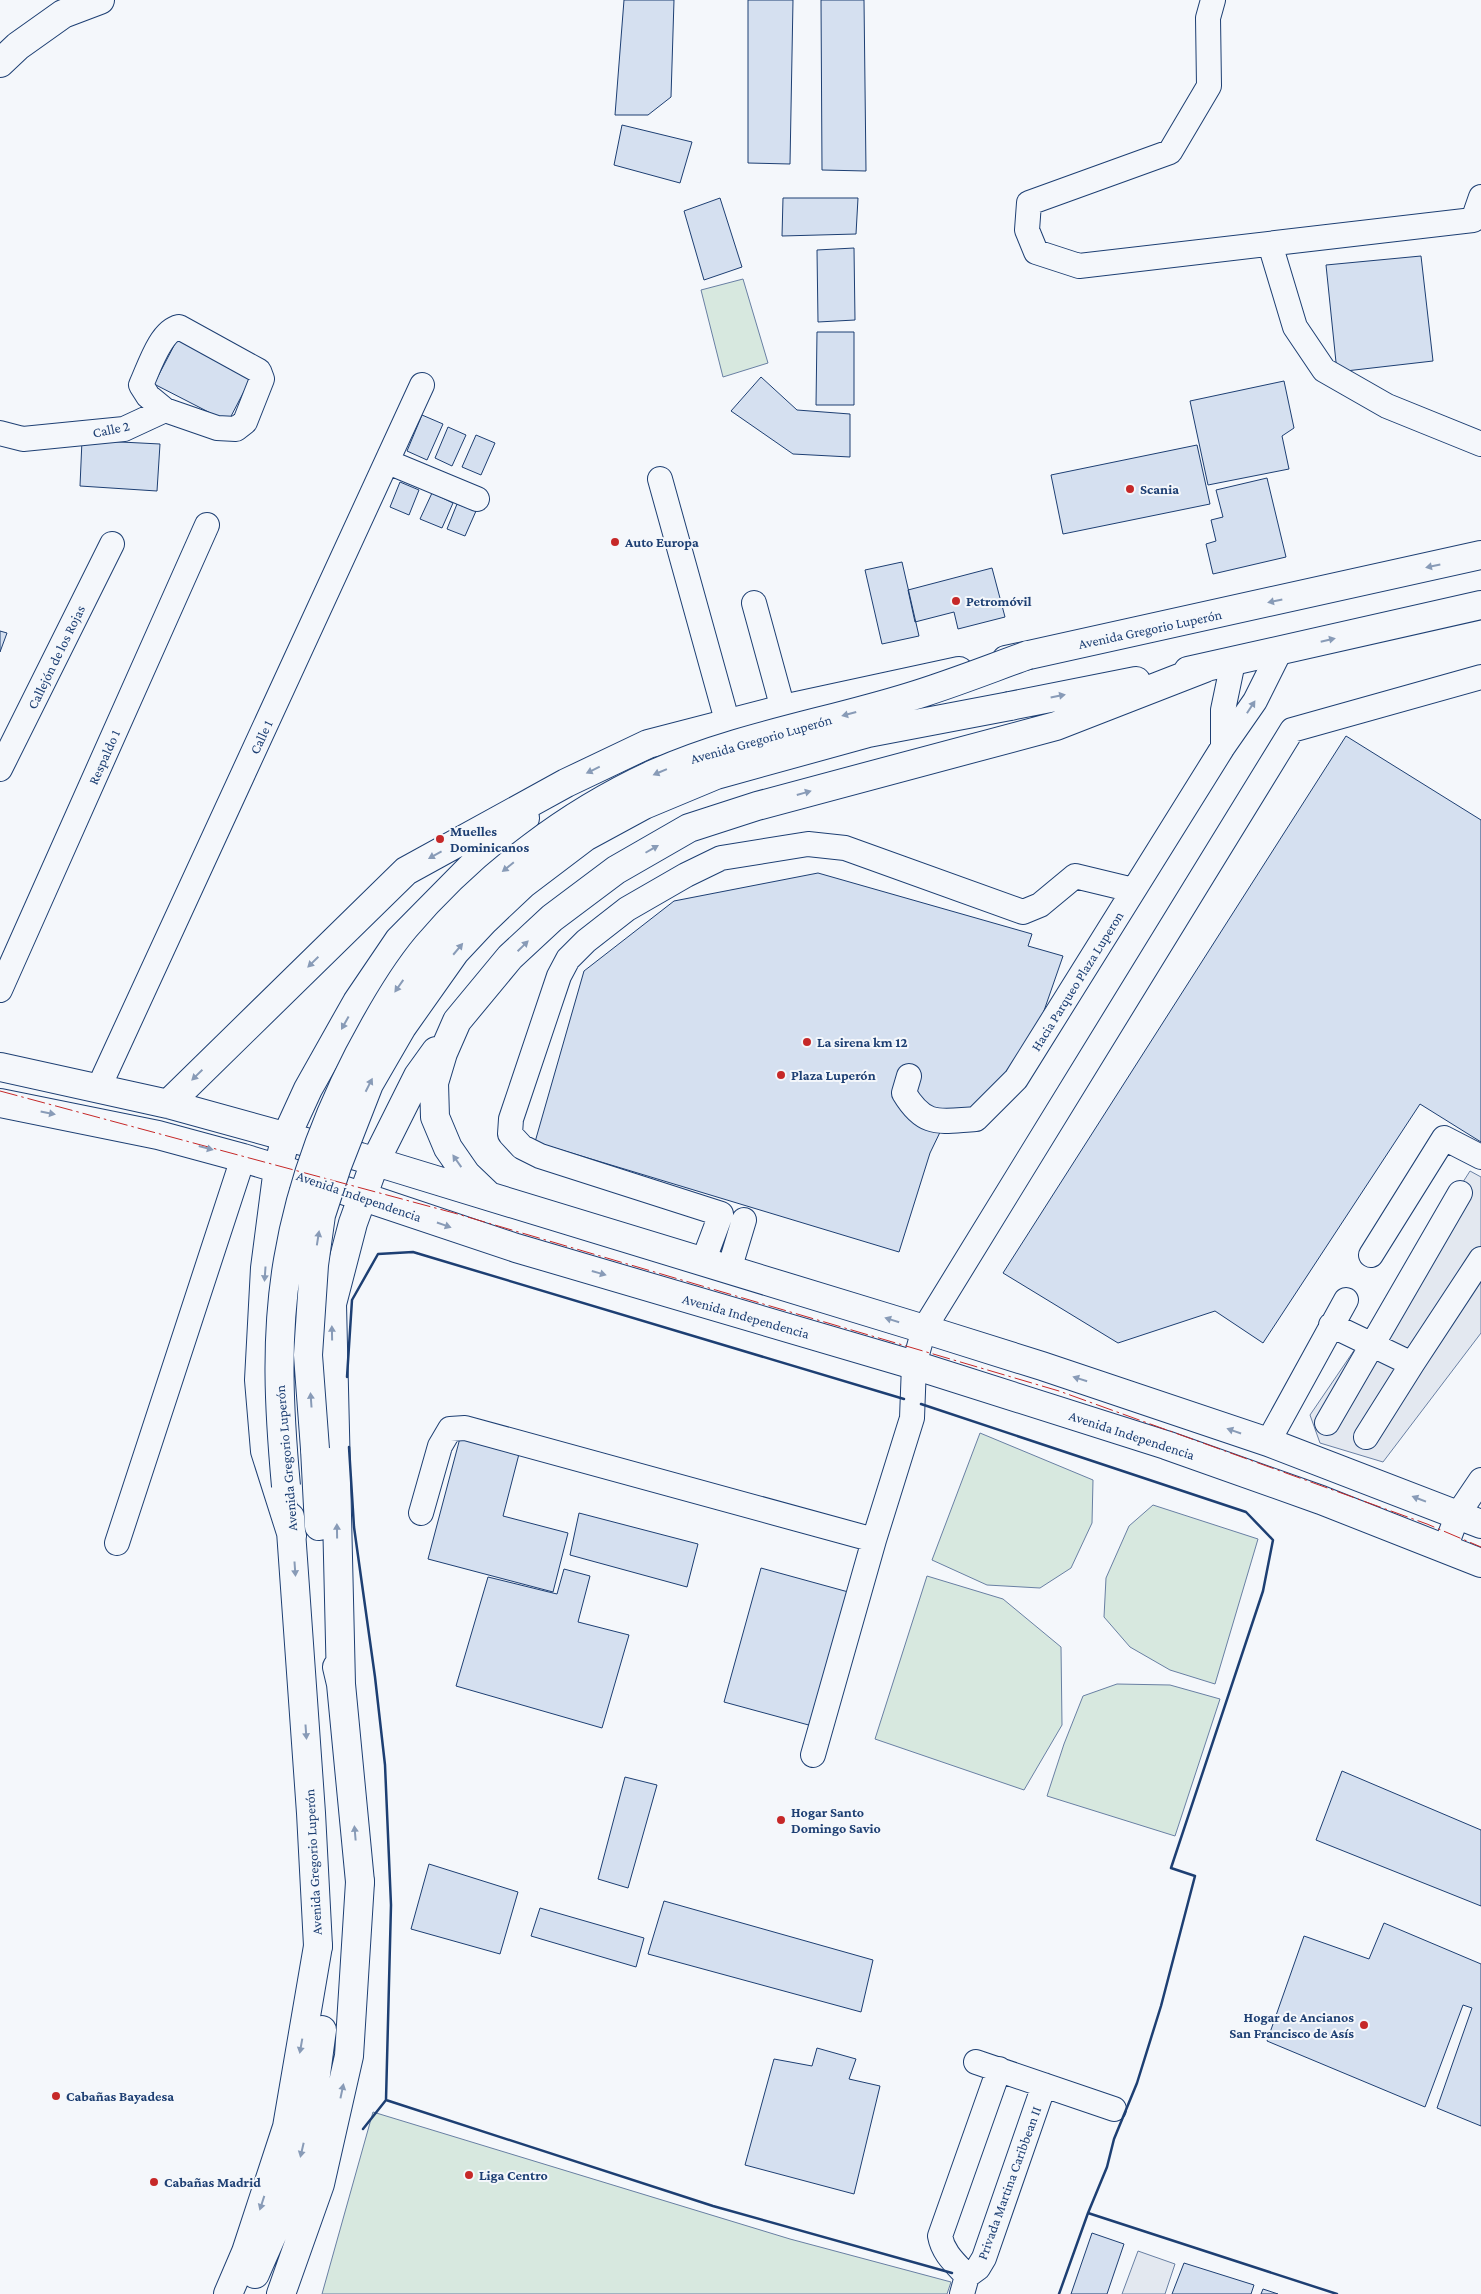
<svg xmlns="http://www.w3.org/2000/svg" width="1481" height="2294" viewBox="0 0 1481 2294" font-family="'Crimson Pro',serif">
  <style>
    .green { fill: #d7e8df; stroke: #687fa3 }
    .parking { fill: #e3e8f0; stroke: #687fa3 }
    .building { fill: #d5e0f0; stroke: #1d3f73 }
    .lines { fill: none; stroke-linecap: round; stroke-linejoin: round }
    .minor-casing { stroke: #1d3f73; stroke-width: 26 }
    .major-casing { stroke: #1d3f73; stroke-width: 30 }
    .highway-casing { stroke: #1d3f73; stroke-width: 30 }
    .minor { stroke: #f4f7fb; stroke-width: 24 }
    .major { stroke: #f4f7fb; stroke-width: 28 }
    .highway { stroke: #f4f7fb; stroke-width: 28 }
    .major-bridge-casing { stroke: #1d3f73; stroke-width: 30; stroke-linecap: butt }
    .major-bridge { stroke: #f4f7fb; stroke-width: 28 }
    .wall { stroke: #1d3f73; stroke-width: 2.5 }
    .power { stroke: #c62828; stroke-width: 1; stroke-dasharray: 18 4 2.5 4; stroke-linecap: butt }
    .oneway { fill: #889bb7 }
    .poi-dot { fill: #c62828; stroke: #f4f7fb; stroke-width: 2 }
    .labels { text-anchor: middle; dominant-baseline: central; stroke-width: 4; stroke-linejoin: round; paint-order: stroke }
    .street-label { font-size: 14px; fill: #1d3f73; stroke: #f4f7fb }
    .poi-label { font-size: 14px; font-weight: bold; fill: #1d3f73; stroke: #f4f7fb; text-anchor: start }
  </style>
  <rect width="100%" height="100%" fill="#f4f7fb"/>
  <path class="green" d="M 743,279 L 768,363 L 723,377 L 701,290 Z
    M 980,1433 L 1093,1480 L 1092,1523 L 1071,1568 L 1040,1588 L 987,1585 L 932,1560 Z
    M 1153,1505 L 1258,1539 L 1215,1684 L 1170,1670 L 1130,1647 L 1104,1617 L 1106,1578 L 1129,1526 Z
    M 927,1576 L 1003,1599 L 1061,1647 L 1062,1725 L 1024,1790 L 875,1739 Z
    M 1117,1684 L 1170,1685 L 1220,1699 L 1175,1836 L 1047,1796 L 1064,1744 L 1083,1696 Z
    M 373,2112 L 790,2239 L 951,2282 L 947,2294 L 322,2294 Z"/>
  <path class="parking" d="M 1470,1171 L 1481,1177 L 1481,1333 L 1383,1462 L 1320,1443 L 1310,1415 L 1385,1305 Z
    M 1138,2251 L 1175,2264 L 1165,2294 L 1122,2294 Z"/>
  <path class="building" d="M 624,0 L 674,0 L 671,97 L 648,115 L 615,115 Z
    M 748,0 L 793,0 L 790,164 L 748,163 Z
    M 821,0 L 864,0 L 866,171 L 822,170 Z
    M 622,125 L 692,142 L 680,183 L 614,165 Z
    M 720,198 L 742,267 L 704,280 L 684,211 Z
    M 783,198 L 858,198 L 856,234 L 782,236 Z
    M 854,248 L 855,320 L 818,322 L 817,250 Z
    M 1421,256 L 1433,361 L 1337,372 L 1326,265 Z
    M 817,332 L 854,332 L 854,405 L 816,405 Z
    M 178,338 L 252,376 L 228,422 L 154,384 Z
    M 761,377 L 797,410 L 850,414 L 850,457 L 793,454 L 731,411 Z
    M 1284,381 L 1294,428 L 1282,436 L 1289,469 L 1208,485 L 1190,401 Z
    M 422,415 L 443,424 L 427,460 L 407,451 Z
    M 448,427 L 466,435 L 452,466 L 435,458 Z
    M 476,435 L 495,443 L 481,475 L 462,467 Z
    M 82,440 L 160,444 L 157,491 L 80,486 Z
    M 1197,445 L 1210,504 L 1063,534 L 1051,475 Z
    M 1267,478 L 1286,557 L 1213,574 L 1206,544 L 1216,541 L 1211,520 L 1223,517 L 1216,490 Z
    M 400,482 L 419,490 L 409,515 L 390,507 Z
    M 432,493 L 453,503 L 442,528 L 420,519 Z
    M 457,504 L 476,511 L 465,536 L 447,529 Z
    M 902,562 L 919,636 L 882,644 L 865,570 Z
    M 992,568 L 1005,617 L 958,629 L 954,612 L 915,622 L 908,590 Z
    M 0,631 L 7,633 L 0,652 Z
    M 1346,736 L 1481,820 L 1481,1142 L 1420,1104 L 1263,1343 L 1215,1311 L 1118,1343 L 1003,1273 Z
    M 818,873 L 1032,934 L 1028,946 L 1063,956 L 1038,1028 L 978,1122 L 943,1126 L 930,1153 L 899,1252 L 535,1142 L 584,971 L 674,901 Z
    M 460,1438 L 519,1454 L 503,1516 L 568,1533 L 553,1592 L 428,1559 Z
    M 579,1513 L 698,1544 L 687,1587 L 570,1555 Z
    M 761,1568 L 852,1593 L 816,1727 L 724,1702 Z
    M 564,1569 L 590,1576 L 578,1622 L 629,1635 L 602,1728 L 456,1686 L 488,1577 L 557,1594 Z
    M 1342,1771 L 1481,1830 L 1481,1906 L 1316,1840 Z
    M 625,1777 L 657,1785 L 628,1888 L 598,1879 Z
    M 429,1864 L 518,1892 L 500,1954 L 411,1929 Z
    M 664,1901 L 873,1960 L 861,2012 L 648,1954 Z
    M 540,1908 L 644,1938 L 636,1967 L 531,1936 Z
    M 1384,1923 L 1481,1964 L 1481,2126 L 1437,2108 L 1472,2008 L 1463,2005 L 1425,2107 L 1267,2041 L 1304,1936 L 1369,1959 Z
    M 817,2048 L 856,2059 L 849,2079 L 880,2086 L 854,2194 L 745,2165 L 774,2059 L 812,2066 Z
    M 1092,2233 L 1124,2244 L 1107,2294 L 1071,2294 Z
    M 1184,2263 L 1254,2285 L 1251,2294 L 1172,2294 Z
    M 1263,2289 L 1278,2294 L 1261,2294 Z"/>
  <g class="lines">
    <g class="minor-casing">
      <path id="minor" d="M 1213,0 L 1208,18 L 1209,86 L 1170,152 L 1029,203 L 1027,230 L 1036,252 L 1079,266 L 1473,220 L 1481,197
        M 1270,244 L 1295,327 L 1324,370 L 1387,406 L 1481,444
        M 0,433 L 23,439 L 124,429 L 165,410 L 217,428 L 236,429 L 245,422 L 262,379 L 259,371 L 179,327 C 160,331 149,368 141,385 L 148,396 L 165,410
        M 388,462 L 477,499
        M 660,479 L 728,724
        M 754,603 L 783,709
        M 1223,747 L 1223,710 L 1233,662
        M 0,769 L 112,544
        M 0,990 L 207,525
        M 909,1076 L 904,1093 C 925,1128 940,1121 976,1119 L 1016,1079 L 1223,747 L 1255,701 L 1280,651
        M 99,1087 L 422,385
        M 1371,1255 L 1444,1138 L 1481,1157
        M 703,1262 L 721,1214 L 540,1156 L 522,1147 L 510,1134 L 511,1119 L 559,976 L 568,959 L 586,941 L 627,909 L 686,875 L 721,858 L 808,844 L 845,848 L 1023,912 L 1040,905 L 1075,876 L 1133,890
        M 729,1270 L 744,1220
        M 1331,1325 L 1412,1364
        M 1327,1423 L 1460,1193
        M 1366,1437 L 1412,1364 L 1481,1259
        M 1268,1442 L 1346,1300
        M 421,1513 L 440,1446 L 450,1429 L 465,1428 L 874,1540
        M 117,1543 L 243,1158
        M 1445,1548 L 1458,1514 L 1481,1480
        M 813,1755 L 874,1540 L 912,1418 L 914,1365 L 924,1329 L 1292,730 L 1481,677
        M 976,2062 L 1114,2109
        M 967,2276 C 955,2263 943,2253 940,2236 L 999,2069
        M 962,2294 L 967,2276 L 978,2268 L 984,2258 L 1044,2085"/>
    </g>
    <g class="major-casing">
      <path id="major" d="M 0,63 L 18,46 L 63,14 L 100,0
        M 1006,660 L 1481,555
        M 1188,671 L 1481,605
        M 1010,706 L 1136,681
        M 0,1067 L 168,1104 L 360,1157 L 924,1329 L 1042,1366 L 1268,1442 L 1481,1524
        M 0,1103 L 158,1135 L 243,1158 L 292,1173 L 516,1248 L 914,1365 L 1166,1445 L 1321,1500 L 1481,1563
        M 168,1104 L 406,871 L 566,783 L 648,744 L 783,709 L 959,671
        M 489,1196 L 466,1174 L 448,1148 L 435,1117 L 434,1083 L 443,1053 L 457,1021 L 510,957 L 552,918 L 616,870 L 689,828 L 757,806 L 1056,726 L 1205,668
        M 315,1449 L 319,1526
        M 290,1517 L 311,1813 L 318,1946
        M 292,1536 L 265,1451 L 259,1380 L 265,1268 L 278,1168 L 286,1137 L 308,1089 L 357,1002 L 399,940 L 481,857 L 525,818
        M 337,1667 L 341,1684 L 360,1882
        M 341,1684 L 332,1304 L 353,1223 L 375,1162 L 418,1076 L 436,1051"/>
    </g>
    <g class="highway-casing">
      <path id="highway" d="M 255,2274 C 269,2241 285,2209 296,2174 C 311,2128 315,2078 322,2030
        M 228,2294 L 246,2252 L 287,2127 L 318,1946
        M 281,2294 L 320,2184 L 349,2056 L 360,1882"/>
    </g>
    <use href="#minor" class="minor"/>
    <use href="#major" class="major"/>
    <use href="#highway" class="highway"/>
    <g class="major-bridge-casing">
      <path id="major-bridge" d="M 315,1449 L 308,1355 L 314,1265 L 321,1215 L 337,1166 L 369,1084 L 402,1027 L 455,952 L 485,920 L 523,884 L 585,837 L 644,805 L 716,775 L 868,733 L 1010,706
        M 286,1486 C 279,1410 275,1336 288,1260 C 302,1177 333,1099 375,1025 C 390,998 407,970 427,946 C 489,873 568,813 656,773 C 737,737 825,723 909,697 C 949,685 989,669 1028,655"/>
    </g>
    <use href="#major-bridge" class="major-bridge"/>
    <path class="wall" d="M 347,1377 L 352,1300 L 378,1254 L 413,1252 L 904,1399
      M 921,1404 L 1246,1512 L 1273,1540 L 1263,1591 L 1171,1868 L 1195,1876 L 1161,2006 L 1137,2083 L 1114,2139 L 1107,2167 L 1088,2213
      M 349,1447 L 354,1527 L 375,1677 L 385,1765 L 391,1905 L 386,2100 L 713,2206 L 952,2273
      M 363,2129 L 386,2100
      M 1059,2294 L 1088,2213 L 1337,2294"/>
    <path class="power" d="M 0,1091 L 454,1213 L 1059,1391 L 1427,1524 L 1481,1547"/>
  </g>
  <defs><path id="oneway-solid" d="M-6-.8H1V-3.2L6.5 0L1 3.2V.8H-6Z" transform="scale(1.25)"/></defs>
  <g class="oneway">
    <use href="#oneway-solid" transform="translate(1433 566) rotate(168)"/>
    <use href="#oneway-solid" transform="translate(1275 601) rotate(168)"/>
    <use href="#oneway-solid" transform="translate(1328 640) rotate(-13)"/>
    <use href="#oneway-solid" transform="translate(1058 696) rotate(-11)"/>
    <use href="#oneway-solid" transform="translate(1251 707) rotate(-57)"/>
    <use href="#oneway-solid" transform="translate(849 714) rotate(165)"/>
    <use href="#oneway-solid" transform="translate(593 770) rotate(154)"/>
    <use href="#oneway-solid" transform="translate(660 772) rotate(157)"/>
    <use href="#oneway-solid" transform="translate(804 793) rotate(-16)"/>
    <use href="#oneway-solid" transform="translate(652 849) rotate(-30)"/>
    <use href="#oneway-solid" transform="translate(435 855) rotate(151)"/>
    <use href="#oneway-solid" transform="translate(508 867) rotate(141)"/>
    <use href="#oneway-solid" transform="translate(523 946) rotate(-44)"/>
    <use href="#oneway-solid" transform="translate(458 949) rotate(-50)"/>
    <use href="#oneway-solid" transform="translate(313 962) rotate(136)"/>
    <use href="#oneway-solid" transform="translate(399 986) rotate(125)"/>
    <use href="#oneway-solid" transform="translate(345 1023) rotate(119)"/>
    <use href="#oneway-solid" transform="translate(197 1075) rotate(136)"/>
    <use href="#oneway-solid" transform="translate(369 1085) rotate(-63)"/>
    <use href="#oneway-solid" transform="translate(48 1113) rotate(11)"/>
    <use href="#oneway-solid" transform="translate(206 1148) rotate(15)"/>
    <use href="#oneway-solid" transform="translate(457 1161) rotate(-125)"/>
    <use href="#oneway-solid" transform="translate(444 1225) rotate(19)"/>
    <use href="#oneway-solid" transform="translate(318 1238) rotate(-81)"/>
    <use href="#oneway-solid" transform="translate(599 1273) rotate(16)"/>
    <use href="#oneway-solid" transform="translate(265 1274) rotate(94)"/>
    <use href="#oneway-solid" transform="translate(892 1320) rotate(-163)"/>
    <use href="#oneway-solid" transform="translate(332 1333) rotate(-91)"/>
    <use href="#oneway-solid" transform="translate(1080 1379) rotate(-162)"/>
    <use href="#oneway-solid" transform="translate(311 1400) rotate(-94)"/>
    <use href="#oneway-solid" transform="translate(1234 1431) rotate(-161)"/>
    <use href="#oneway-solid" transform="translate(1419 1499) rotate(-159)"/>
    <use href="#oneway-solid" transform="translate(337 1531) rotate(-91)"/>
    <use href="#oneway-solid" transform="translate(295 1569) rotate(86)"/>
    <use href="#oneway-solid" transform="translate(306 1732) rotate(86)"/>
    <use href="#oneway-solid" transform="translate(355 1833) rotate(-95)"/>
    <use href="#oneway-solid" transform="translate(301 2046) rotate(100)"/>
    <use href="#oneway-solid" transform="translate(342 2091) rotate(-78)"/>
    <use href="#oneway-solid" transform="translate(302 2150) rotate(103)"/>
    <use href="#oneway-solid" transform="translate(262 2203) rotate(108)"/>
  </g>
  <g class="poi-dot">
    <circle cx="1130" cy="489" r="5"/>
    <circle cx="615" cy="542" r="5"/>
    <circle cx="956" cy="601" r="5"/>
    <circle cx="440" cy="839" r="5"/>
    <circle cx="807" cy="1042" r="5"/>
    <circle cx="781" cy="1075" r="5"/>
    <circle cx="781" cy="1820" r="5"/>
    <circle cx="1364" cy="2025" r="5"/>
    <circle cx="56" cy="2096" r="5"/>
    <circle cx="469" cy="2175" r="5"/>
    <circle cx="154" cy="2182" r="5"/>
  </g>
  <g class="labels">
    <g class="street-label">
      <text transform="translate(111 429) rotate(-12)">Calle 2</text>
      <text transform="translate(1150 629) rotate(-12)">Avenida Gregorio Luperón</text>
      <text transform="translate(56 657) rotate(-64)">Callejón de los Rojas</text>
      <text transform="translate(261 737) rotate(-65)">Calle 1</text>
      <text transform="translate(761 739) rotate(-16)">Avenida Gregorio Luperón</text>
      <text transform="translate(104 757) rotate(-66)">Respaldo 1</text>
      <text transform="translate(1077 981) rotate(-58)">Hacia Parqueo Plaza Luperon</text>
      <text transform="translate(359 1196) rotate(19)">Avenida Independencia</text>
      <text transform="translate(746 1316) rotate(16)">Avenida Independencia</text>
      <text transform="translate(1132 1435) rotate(18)">Avenida Independencia</text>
      <text transform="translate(286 1458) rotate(-95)">Avenida Gregorio Luperón</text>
      <text transform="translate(313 1862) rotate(-93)">Avenida Gregorio Luperón</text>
      <text transform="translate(1009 2183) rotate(-70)">Privada Martina Caribbean II</text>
    </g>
    <g class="poi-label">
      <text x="1140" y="489">Scania</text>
      <text x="625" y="542">Auto Europa</text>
      <text x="966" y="601">Petromóvil</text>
      <text x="450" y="831">Muelles<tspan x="450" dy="16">Dominicanos</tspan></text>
      <text x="817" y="1042">La sirena km 12</text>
      <text x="791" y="1075">Plaza Luperón</text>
      <text x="791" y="1812">Hogar Santo<tspan x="791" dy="16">Domingo Savio</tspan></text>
      <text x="1354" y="2017" text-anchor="end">Hogar de Ancianos<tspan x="1354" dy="16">San Francisco de Asís</tspan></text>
      <text x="66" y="2096">Cabañas Bayadesa</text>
      <text x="479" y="2175">Liga Centro</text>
      <text x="164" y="2182">Cabañas Madrid</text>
    </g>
  </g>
</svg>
